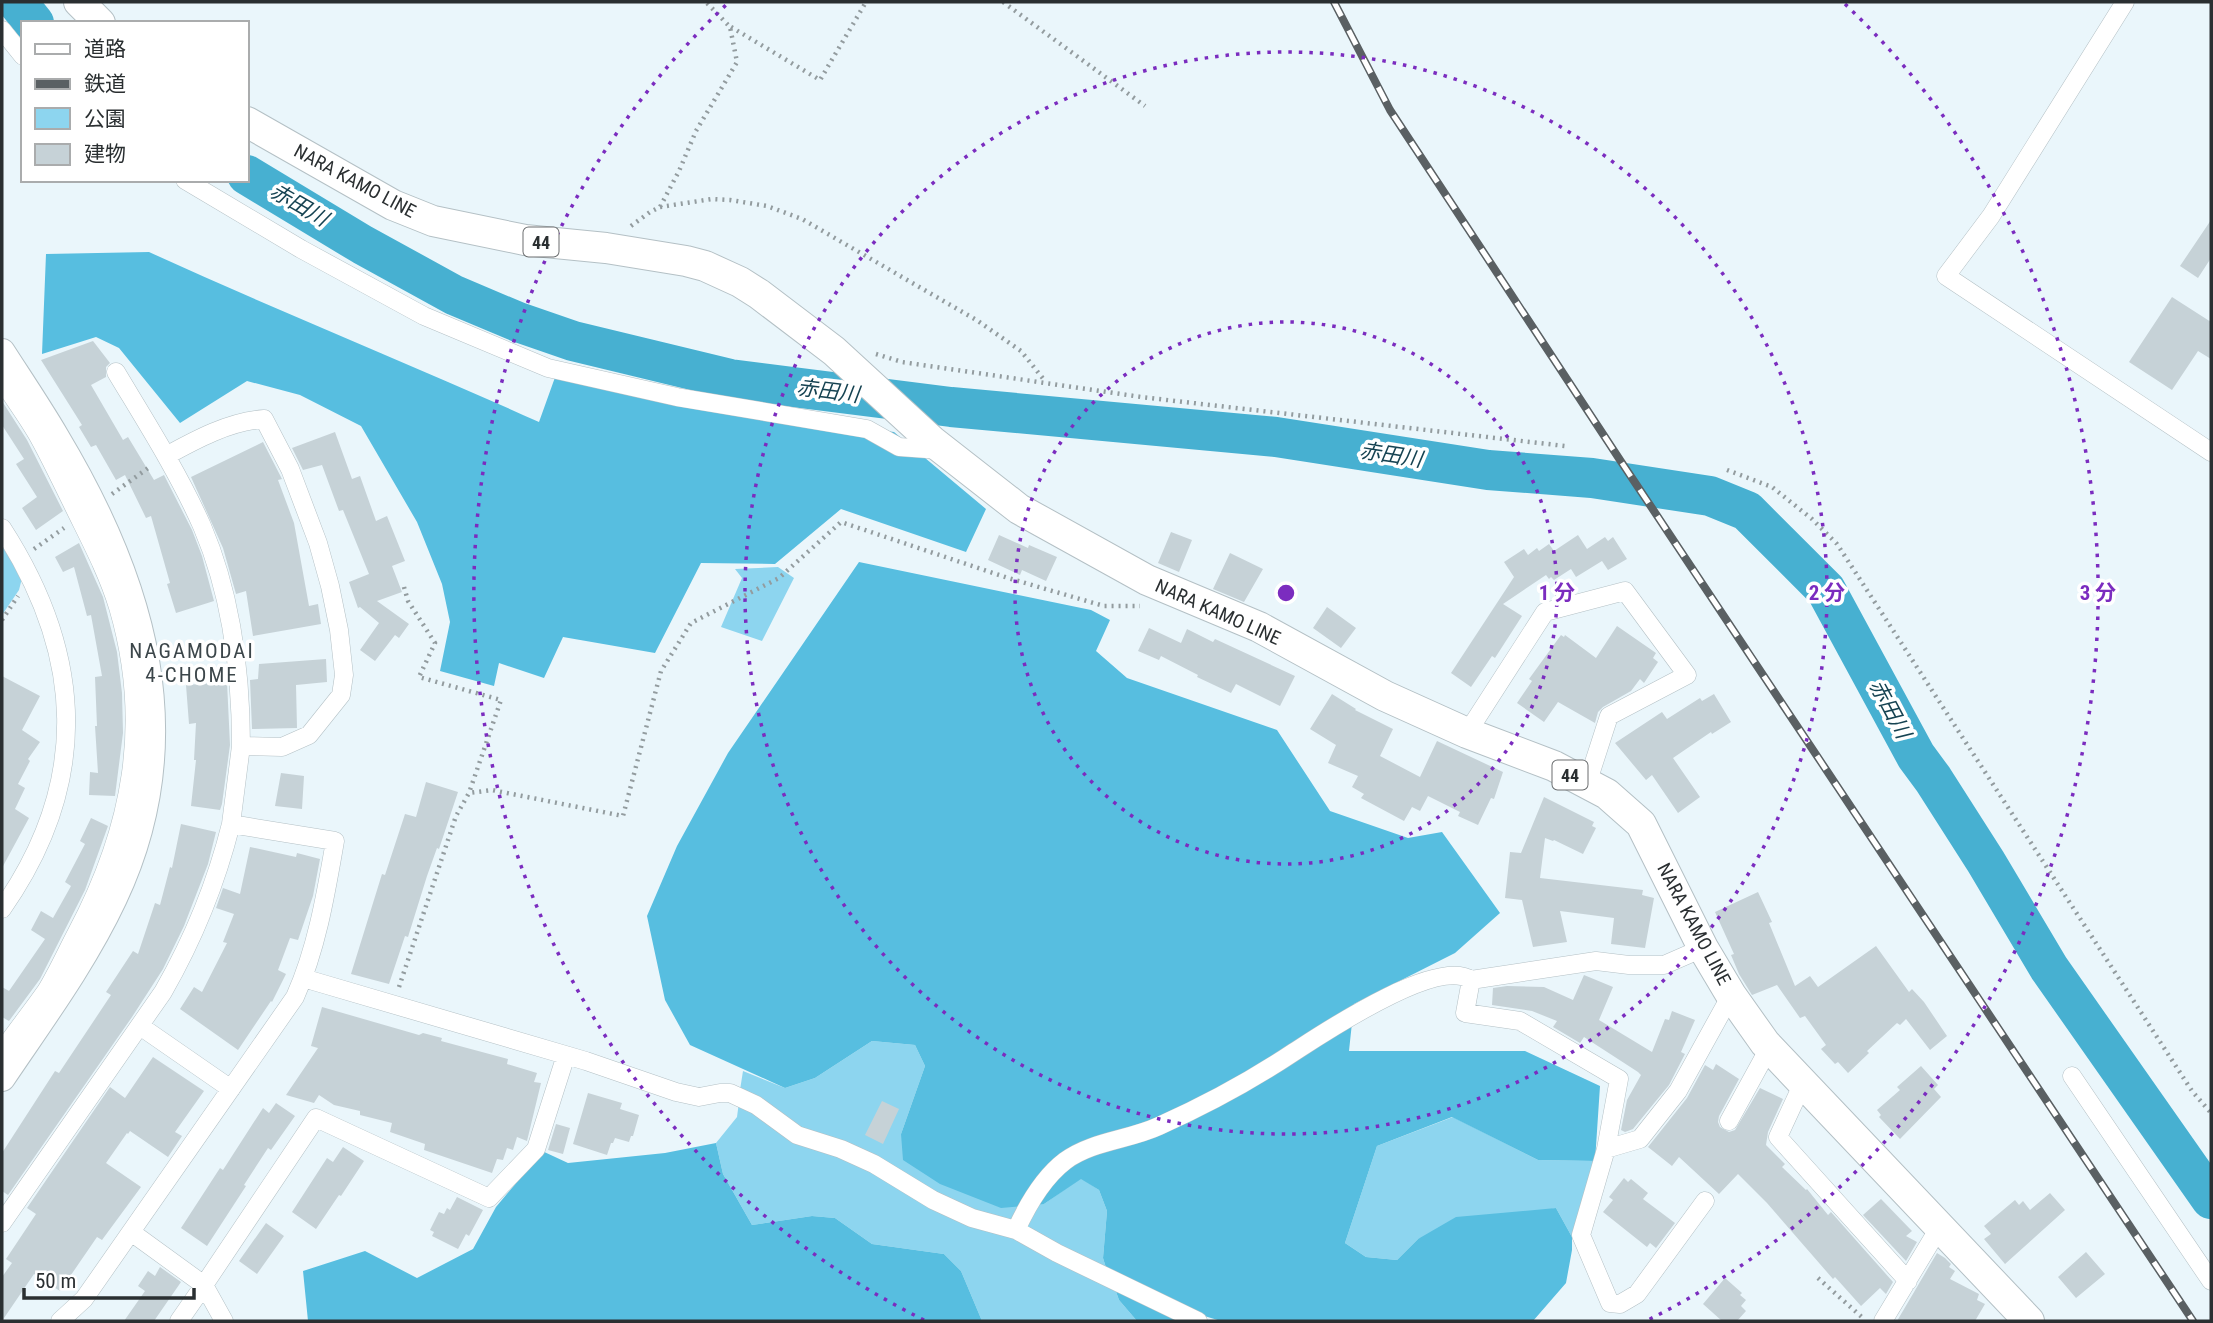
<svg xmlns="http://www.w3.org/2000/svg" width="2213" height="1323" viewBox="0 0 2213 1323" font-family="'Roboto Condensed','Noto Sans JP',sans-serif">
  <style>
    .green { fill: #8dd5ef }
    .forest { fill: #57bee0 }
    .lines { fill: none; stroke-linecap: round; stroke-linejoin: round }
    .river { stroke: #47b0d1; stroke-width: 40 }
    .building { fill: #c6d2d7 }
    .street-casing { stroke: #b4c0c5; stroke-width: 19 }
    .secondary-casing { stroke: #b4c0c5; stroke-width: 28 }
    .primary-casing { stroke: #b4c0c5; stroke-width: 32 }
    .path { stroke: #939c9f; stroke-width: 4.5; stroke-dasharray: 2 5; stroke-linecap: butt }
    .street { stroke: #fff; stroke-width: 18 }
    .secondary { stroke: #fff; stroke-width: 26 }
    .primary { stroke: #fff; stroke-width: 30 }
    .rail-casing { stroke: #5a6063; stroke-width: 8 }
    .rail { stroke: #fff; stroke-width: 5; stroke-dasharray: 16; stroke-linecap: butt }
    .ring { fill: none; stroke: #7b2cbf; stroke-width: 3.5; stroke-dasharray: 3.5 7 }
    .labels { text-anchor: middle; dominant-baseline: central; stroke-width: 7; stroke-linejoin: round; paint-order: stroke }
    .shield { fill: #fff; stroke: #6a6d6f; stroke-width: 2 }
    .shield-label { font-size: 18px; font-weight: bold; fill: #2a2f31 }
    .street-label { font-size: 19px; fill: #2a2f31; stroke: #fff }
    .water-label { font-size: 21px; font-style: italic; fill: #164352; stroke: #fff }
    .neighbourhood-label { font-size: 21px; letter-spacing: 2px; fill: #3c464a; stroke: #fff }
    .centre { fill: #7b2cbf; stroke: #fff; stroke-width: 3.5 }
    .ring-label { font-size: 21px; text-anchor: middle; font-weight: bold; fill: #7b2cbf; stroke: #fff; stroke-width: 7; stroke-linejoin: round; paint-order: stroke }
  </style>
  <rect width="100%" height="100%" fill="#eaf6fb"/>
  <path class="green" d="M 2,546 L 22,578 L 19,590 L 2,615 Z
    M 778,567 L 794,578 L 762,641 L 721,627 L 742,578 L 735,569 Z
    M 872,1041 L 915,1045 L 925,1066 L 901,1134 L 1044,1204 L 1081,1178 L 1099,1190 L 1107,1211 L 1103,1258 L 1108,1274 L 973,1213 L 800,1131 L 740,1090 L 743,1071 L 785,1088 L 815,1078 Z
    M 739,1102 L 839,1154 L 1014,1235 L 1114,1286 L 1119,1300 L 1137,1321 L 982,1321 L 961,1271 L 944,1254 L 872,1244 L 835,1218 L 812,1216 L 752,1225 L 723,1174 L 716,1143 L 737,1117 Z
    M 1453,1117 L 1538,1160 L 1595,1161 L 1584,1209 L 1572,1237 L 1556,1208 L 1418,1239 L 1397,1260 L 1366,1257 L 1345,1243 L 1377,1146 Z"/>
  <path class="forest" d="M 149,252 C 278,311 410,364 539,422 L 558,369 L 848,426 L 894,432 L 986,509 L 966,552 L 841,509 L 775,564 L 701,563 L 655,653 L 563,637 L 544,678 L 499,663 L 494,686 L 440,671 L 450,622 L 442,584 L 417,522 L 361,426 L 300,395 L 247,381 L 180,423 L 119,348 L 96,337 L 42,354 L 46,254 Z
    M 859,562 L 1091,610 L 1110,620 L 1096,651 L 1127,678 L 1277,730 L 1330,811 L 1408,838 L 1442,832 L 1500,913 L 1455,953 L 1354,1004 L 1349,1051 L 1525,1051 L 1600,1086 L 1595,1161 L 1538,1160 L 1452,1117 L 1377,1146 L 1345,1243 L 1366,1257 L 1397,1260 L 1418,1239 L 1456,1217 L 1556,1208 L 1572,1237 L 1572,1250 L 1566,1283 L 1533,1321 L 1221,1321 L 1191,1312 L 1108,1274 L 1103,1258 L 1107,1211 L 1099,1190 L 1081,1179 L 1044,1204 L 1001,1208 L 940,1184 L 903,1160 L 901,1134 L 925,1066 L 915,1045 L 872,1041 L 815,1078 L 785,1088 L 690,1045 L 665,1000 L 647,916 L 677,846 L 728,753 Z
    M 716,1143 L 723,1174 L 752,1225 L 812,1216 L 835,1218 L 872,1244 L 944,1254 L 961,1271 L 982,1321 L 308,1321 L 303,1271 L 365,1251 L 417,1278 L 473,1249 L 496,1207 L 532,1164 L 540,1150 L 568,1163 L 665,1153 Z
    M 1114,1286 L 1184,1321 L 1137,1321 L 1119,1300 Z"/>
  <g class="lines">
    <path class="river" d="M 17,2 L 34,23
      M 247,175 L 363,245 L 454,295 L 518,322 L 573,341 L 730,379 L 951,407 L 1276,437 L 1488,470 L 1592,478 L 1710,496 L 1747,511 L 1826,590 L 1916,756 L 1933,779 L 1986,862 L 2049,968 L 2211,1199"/>
  </g>
  <path class="building" d="M 2211,220 L 2211,258 L 2198,278 L 2180,266 Z
    M 2172,297 L 2211,322 L 2211,359 L 2198,351 L 2172,390 L 2129,362 Z
    M 93,341 L 110,363 L 106,367 L 106,377 L 91,385 L 123,440 L 128,437 L 154,480 L 164,475 L 192,530 L 202,556 L 214,601 L 176,613 L 167,584 L 170,583 L 151,516 L 146,518 L 125,475 L 116,480 L 96,445 L 91,447 L 79,427 L 82,425 L 41,360 Z
    M 2,401 L 27,440 L 63,511 L 36,530 L 22,508 L 37,497 L 16,464 L 24,459 L 2,425 Z
    M 335,432 L 352,479 L 360,476 L 376,521 L 387,516 L 405,561 L 392,566 L 402,592 L 377,601 L 409,624 L 399,638 L 395,635 L 375,661 L 360,650 L 379,623 L 360,607 L 358,608 L 349,582 L 369,574 L 343,510 L 339,511 L 322,465 L 303,470 L 292,448 Z
    M 263,442 L 282,479 L 278,480 L 294,523 L 309,606 L 318,604 L 321,624 L 253,636 L 246,591 L 236,594 L 223,548 L 191,477 Z
    M 1171,532 L 1192,540 L 1179,572 L 1158,563 Z
    M 999,535 L 1028,548 L 1029,545 L 1057,557 L 1046,581 L 1022,570 L 1020,575 L 988,560 Z
    M 1578,535 L 1587,549 L 1605,537 L 1608,541 L 1613,537 L 1627,559 L 1608,570 L 1602,561 L 1576,577 L 1571,569 L 1554,580 L 1551,577 L 1549,579 L 1546,575 L 1503,604 L 1522,616 L 1495,658 L 1492,656 L 1471,687 L 1451,673 L 1514,577 L 1504,562 L 1524,549 L 1528,555 L 1537,548 L 1539,551 L 1549,544 L 1554,551 Z
    M 79,543 L 103,597 L 117,652 L 122,693 L 123,733 L 115,796 L 89,795 L 90,772 L 98,773 L 95,726 L 97,726 L 95,677 L 102,676 L 91,615 L 87,616 L 74,567 L 63,572 L 55,557 Z
    M 1230,553 L 1263,569 L 1244,602 L 1213,589 Z
    M 1327,607 L 1356,628 L 1341,648 L 1313,628 Z
    M 1617,626 L 1656,653 L 1653,658 L 1658,662 L 1644,683 L 1640,679 L 1631,691 L 1603,707 L 1598,712 L 1595,723 L 1558,702 L 1544,722 L 1517,703 L 1532,681 L 1529,679 L 1561,635 L 1564,637 L 1565,635 L 1596,658 Z
    M 1149,628 L 1181,643 L 1187,629 L 1213,642 L 1215,639 L 1295,676 L 1280,706 L 1236,684 L 1231,693 L 1197,677 L 1198,675 L 1161,656 L 1159,660 L 1138,651 Z
    M 326,659 L 327,682 L 296,685 L 297,728 L 252,729 L 250,680 L 258,679 L 259,664 Z
    M 2,676 L 40,696 L 22,730 L 40,742 L 28,759 L 30,761 L 18,784 L 25,788 L 15,809 L 29,818 L 2,868 Z
    M 227,682 L 230,745 L 222,804 L 220,810 L 191,806 L 196,760 L 194,760 L 196,723 L 189,724 L 186,685 Z
    M 1332,694 L 1356,709 L 1355,710 L 1393,729 L 1380,756 L 1420,777 L 1437,741 L 1503,772 L 1494,799 L 1491,798 L 1478,825 L 1458,816 L 1460,812 L 1428,796 L 1420,811 L 1412,807 L 1404,821 L 1361,798 L 1364,794 L 1352,787 L 1358,776 L 1328,763 L 1336,745 L 1310,729 Z
    M 1714,694 L 1731,722 L 1712,734 L 1711,732 L 1673,758 L 1700,797 L 1678,813 L 1652,775 L 1646,780 L 1615,743 L 1662,712 L 1667,719 L 1700,698 L 1702,701 Z
    M 281,773 L 304,776 L 302,809 L 275,806 Z
    M 426,782 L 458,792 L 439,849 L 437,848 L 427,876 L 408,937 L 405,936 L 389,984 L 351,974 L 382,874 L 385,875 L 405,814 L 416,817 Z
    M 1544,797 L 1594,822 L 1592,826 L 1596,828 L 1583,854 L 1554,840 L 1553,841 L 1545,838 L 1540,878 L 1643,890 L 1642,895 L 1654,898 L 1645,948 L 1611,944 L 1614,918 L 1560,911 L 1567,942 L 1533,947 L 1522,900 L 1505,898 L 1510,852 L 1521,853 Z
    M 91,818 L 108,826 L 85,890 L 40,979 L 9,1021 L 2,1017 L 2,987 L 9,991 L 45,939 L 31,930 L 41,911 L 53,918 L 71,886 L 65,882 L 85,844 L 80,841 Z
    M 181,824 L 216,832 L 208,864 L 184,926 L 163,969 L 132,1017 L 8,1195 L 2,1191 L 2,1153 L 55,1071 L 59,1073 L 111,995 L 106,992 L 133,951 L 138,954 L 155,903 L 160,905 L 170,867 L 172,868 Z
    M 250,847 L 296,857 L 297,853 L 320,859 L 313,896 L 298,940 L 290,938 L 278,970 L 286,974 L 272,1002 L 271,1001 L 238,1050 L 180,1009 L 194,987 L 202,992 L 227,943 L 223,942 L 234,914 L 216,908 L 223,888 L 240,894 Z
    M 1758,892 L 1772,922 L 1769,923 L 1795,986 L 1810,976 L 1818,987 L 1876,946 L 1909,992 L 1912,989 L 1924,1002 L 1947,1036 L 1930,1050 L 1906,1019 L 1900,1025 L 1897,1023 L 1867,1051 L 1869,1053 L 1848,1073 L 1838,1062 L 1835,1064 L 1821,1049 L 1826,1045 L 1805,1016 L 1800,1018 L 1777,985 L 1752,995 L 1739,974 L 1731,955 L 1734,954 L 1715,912 Z
    M 1584,975 L 1613,987 L 1599,1020 L 1652,1052 L 1665,1019 L 1669,1020 L 1672,1011 L 1695,1020 L 1681,1052 L 1685,1054 L 1669,1085 L 1633,1129 L 1625,1132 L 1621,1130 L 1627,1100 L 1641,1075 L 1638,1072 L 1584,1037 L 1580,1043 L 1553,1027 L 1557,1021 L 1532,1011 L 1492,1005 L 1493,988 L 1507,986 L 1544,987 L 1573,1000 Z
    M 322,1007 L 419,1035 L 423,1033 L 442,1038 L 441,1041 L 508,1059 L 507,1064 L 537,1073 L 534,1082 L 541,1083 L 527,1141 L 517,1137 L 513,1150 L 507,1148 L 503,1160 L 497,1159 L 492,1173 L 424,1150 L 425,1144 L 390,1132 L 392,1123 L 360,1115 L 360,1111 L 334,1105 L 319,1095 L 314,1103 L 286,1095 L 318,1048 L 311,1046 Z
    M 153,1057 L 204,1091 L 175,1132 L 182,1136 L 168,1157 L 130,1131 L 128,1134 L 127,1133 L 106,1163 L 141,1187 L 102,1240 L 97,1237 L 60,1291 L 34,1274 L 2,1321 L 2,1277 L 12,1263 L 6,1259 L 36,1214 L 27,1208 L 110,1087 L 125,1098 Z
    M 1716,1064 L 1739,1079 L 1719,1116 L 1718,1122 L 1720,1127 L 1729,1132 L 1735,1130 L 1760,1088 L 1783,1099 L 1768,1132 L 1766,1145 L 1785,1164 L 1782,1167 L 1806,1190 L 1807,1189 L 1828,1215 L 1831,1212 L 1893,1282 L 1886,1294 L 1880,1288 L 1861,1306 L 1835,1277 L 1833,1279 L 1767,1203 L 1738,1174 L 1719,1194 L 1679,1157 L 1672,1166 L 1648,1147 L 1687,1098 L 1705,1065 L 1713,1070 Z
    M 1921,1066 L 1938,1085 L 1934,1089 L 1941,1097 L 1900,1139 L 1879,1117 L 1881,1115 L 1877,1110 L 1900,1090 L 1897,1087 Z
    M 588,1093 L 622,1103 L 620,1109 L 639,1115 L 633,1136 L 631,1136 L 629,1142 L 615,1138 L 613,1143 L 611,1143 L 607,1155 L 573,1144 Z
    M 882,1101 L 899,1109 L 883,1144 L 865,1135 Z
    M 276,1103 L 295,1116 L 271,1150 L 268,1148 L 244,1185 L 246,1186 L 207,1246 L 181,1228 L 220,1168 L 223,1170 L 263,1108 L 269,1113 Z
    M 556,1124 L 570,1128 L 563,1154 L 548,1150 Z
    M 343,1147 L 364,1161 L 341,1196 L 339,1195 L 316,1229 L 292,1212 L 327,1158 L 333,1162 Z
    M 1624,1178 L 1628,1182 L 1631,1179 L 1648,1193 L 1643,1199 L 1675,1223 L 1656,1248 L 1650,1243 L 1647,1247 L 1603,1212 L 1613,1200 L 1609,1197 Z
    M 2050,1193 L 2065,1210 L 2005,1264 L 1984,1239 L 1991,1234 L 1984,1226 L 2015,1200 L 2019,1205 L 2023,1201 L 2030,1210 Z
    M 457,1197 L 483,1210 L 469,1236 L 466,1234 L 458,1249 L 432,1236 L 434,1232 L 430,1230 L 439,1212 L 444,1214 L 447,1208 L 450,1210 Z
    M 1881,1199 L 1912,1231 L 1906,1236 L 1917,1242 L 1906,1261 L 1863,1215 Z
    M 266,1223 L 284,1236 L 257,1274 L 239,1261 Z
    M 2086,1252 L 2105,1274 L 2076,1298 L 2058,1277 Z
    M 1937,1253 L 1945,1258 L 1951,1264 L 1949,1267 L 1955,1271 L 1950,1279 L 1979,1294 L 1977,1300 L 1985,1304 L 1975,1321 L 1897,1321 Z
    M 160,1267 L 181,1282 L 154,1321 L 124,1321 L 145,1291 L 138,1286 L 148,1271 L 155,1276 Z
    M 1725,1278 L 1742,1293 L 1740,1295 L 1746,1300 L 1741,1306 L 1746,1311 L 1737,1321 L 1722,1321 L 1703,1304 Z"/>
  <g class="lines">
    <g class="street-casing">
      <path id="street" d="M 2125,2 L 1991,216 L 1946,276 L 2211,452
        M 2,30 L 23,56
        M 185,180 L 301,249 L 424,316 L 548,368 L 677,397 L 867,429 L 899,447 L 940,450
        M 116,372 C 146,422 178,472 202,526 C 232,596 241,671 241,746
        M 2,380 C 13,398 26,415 37,434 C 50,457 61,481 73,505 C 89,538 107,571 118,607 C 152,723 132,829 76,934 C 66,953 57,973 46,991 C 32,1011 16,1031 2,1051
        M 2,528 C 84,655 91,782 2,909
        M 1467,733 L 1545,612 L 1625,591 L 1687,675 L 1609,716 L 1587,784
        M 303,978 L 586,1061 L 676,1092 L 699,1097 L 720,1093 L 730,1093 L 756,1105 L 797,1135 L 841,1149 L 874,1164 L 933,1200 L 972,1218 L 1016,1230 L 1057,1253 L 1198,1321
        M 1471,980 L 1465,1013 L 1520,1021 L 1619,1079 L 1606,1149 L 1581,1235 L 1610,1303 L 1620,1304 L 1637,1294 L 1705,1201
        M 140,1026 L 231,1089
        M 2072,1076 L 2211,1281
        M 1803,1083 L 1778,1137 L 1908,1281
        M 1729,1121 L 1769,1048
        M 1606,1149 L 1640,1139 L 1678,1091 L 1731,995
        M 2,1223 L 163,992 C 194,938 216,884 231,824
        M 1016,1230 C 1027,1206 1044,1177 1065,1161 C 1092,1141 1129,1140 1159,1126 C 1206,1105 1252,1080 1294,1052 C 1325,1032 1437,957 1471,980 L 1596,961 L 1629,965 L 1664,965 L 1703,948
        M 131,1232 L 204,1285 L 179,1321
        M 60,1321 L 84,1299 L 295,997 C 317,948 326,893 335,841 L 231,824 L 241,746 L 282,747 L 309,735 L 341,695 L 344,675 L 339,630 L 330,586 L 318,543 L 290,469 L 264,419 C 230,421 195,440 166,456
        M 224,1321 L 204,1285 L 316,1118 L 489,1198 L 536,1149 L 566,1055
        M 1883,1321 L 1939,1228"/>
    </g>
    <g class="secondary-casing">
      <path id="secondary" d="M 2,352 C 20,380 39,408 56,437 C 143,582 190,737 114,898 C 84,962 41,1020 2,1078"/>
    </g>
    <g class="primary-casing">
      <path id="primary" d="M 79,2 L 100,23
        M 247,122 L 393,205 L 433,221 L 525,240 L 606,248 L 686,261 L 705,266 L 740,282 L 759,294 L 834,351 L 932,441 L 1019,509 L 1147,580 L 1259,627 L 1385,696 L 1467,733 L 1554,766 L 1607,794 L 1641,824 L 1703,948 L 1731,995 L 1765,1043 L 2029,1321"/>
    </g>
    <path class="path" d="M 1003,2 L 1145,106
      M 731,27 L 820,80 L 866,2
      M 660,207 L 712,199 L 730,200 L 767,206 L 802,219 L 978,321 L 1021,351 L 1045,381
      M 631,226 L 650,212 L 660,207 L 679,171 L 696,131 L 737,62 L 730,27 L 706,2
      M 876,354 L 902,362 L 1141,397 L 1565,446
      M 1727,470 L 1772,487 L 1812,519 L 1837,544 L 2192,1091 L 2211,1113
      M 112,494 L 151,466
      M 34,549 L 64,528
      M 404,587 L 408,601 L 435,643 L 419,677 L 501,700 L 469,793
      M 2,620 L 18,596
      M 399,987 L 456,816 L 469,793 L 492,790 L 623,816 L 661,671 L 691,623 L 779,578 L 841,522 L 1008,578 L 1104,606 L 1140,606
      M 1818,1278 L 1864,1319"/>
    <use href="#street" class="street"/>
    <use href="#secondary" class="secondary"/>
    <use href="#primary" class="primary"/>
    <g class="rail-casing">
      <path id="rail" d="M 1334,2 L 1390,110 L 1622,463 L 2193,1321"/>
    </g>
    <use href="#rail" class="rail"/>
  </g>
  <g class="ring">
    <circle cx="1286" cy="593" r="271"/>
    <circle cx="1286" cy="593" r="541"/>
    <path d="M924 1320A812 812 0 0 1 727 4M1845 4A812 812 0 0 1 1648 1320"/>
  </g>
  <g class="labels">
    <g class="shield">
      <rect x="523.5" y="227.5" width="35" height="29" rx="5"/>
      <rect x="1552.5" y="760.5" width="35" height="29" rx="5"/>
    </g>
    <g class="shield-label">
      <text x="541" y="242">44</text>
      <text x="1570" y="775">44</text>
    </g>
    <g class="street-label">
      <text transform="translate(355 181) rotate(28)">NARA KAMO LINE</text>
      <text transform="translate(1218 612) rotate(24)">NARA KAMO LINE</text>
      <text transform="translate(1694 924) rotate(62)">NARA KAMO LINE</text>
    </g>
    <g class="water-label">
      <text transform="translate(299 205) rotate(30)">赤田川</text>
      <text transform="translate(828 391) rotate(7)">赤田川</text>
      <text transform="translate(1391 455) rotate(9)">赤田川</text>
      <text transform="translate(1890 709) rotate(62)">赤田川</text>
    </g>
    <g class="neighbourhood-label">
      <text x="192" y="651">NAGAMODAI<tspan x="192" dy="24">4-CHOME</tspan></text>
    </g>
  </g>
  <circle cx="1286" cy="593" r="10" class="centre"/>
  <g class="ring-label">
    <text x="1557" y="600">1 分</text>
    <text x="1827" y="600">2 分</text>
    <text x="2098" y="600">3 分</text>
  </g>
  <rect width="2213" height="1323" fill="none" stroke="#2a2f31" stroke-width="7"/>
  <rect x="21" y="21" width="228" height="161" fill="#ffffff" stroke="#aaacad" stroke-width="2"/>
  <rect x="35" y="44" width="35" height="10" fill="#ffffff" stroke="#aaacad" stroke-width="2"/>
  <text x="84" y="56" font-size="21" fill="#2a2f31">道路</text>
  <rect x="35" y="79" width="35" height="10" fill="#5a6063" stroke="#aaacad" stroke-width="2"/>
  <text x="84" y="91" font-size="21" fill="#2a2f31">鉄道</text>
  <rect x="35" y="108" width="35" height="21" fill="#8dd5ef" stroke="#aaacad" stroke-width="2"/>
  <text x="84" y="126" font-size="21" fill="#2a2f31">公園</text>
  <rect x="35" y="144" width="35" height="21" fill="#c6d2d7" stroke="#aaacad" stroke-width="2"/>
  <text x="84" y="161" font-size="21" fill="#2a2f31">建物</text>
  <path d="M24 1288v10h170v-10" fill="none" stroke="#2a2f31" stroke-width="3.5"/>
  <text x="35" y="1288" font-size="21" fill="#2a2f31" stroke="#ffffff" stroke-width="5" paint-order="stroke">50 m</text>
</svg>
